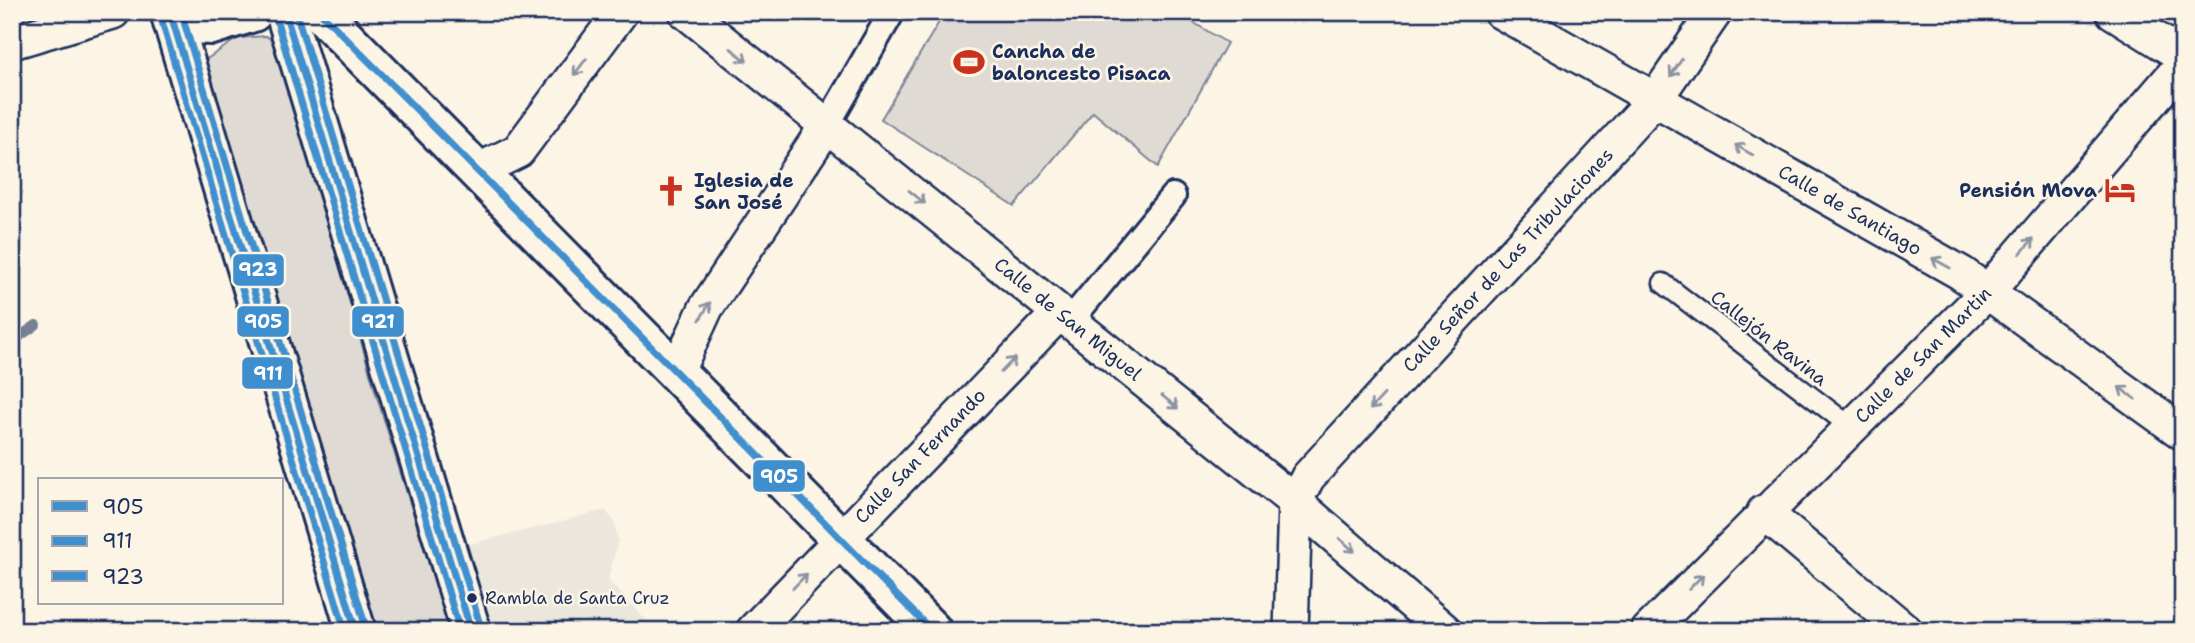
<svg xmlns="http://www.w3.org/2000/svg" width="2195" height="643" viewBox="0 0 2195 643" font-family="'Shantell Sans',sans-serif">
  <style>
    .built { fill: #ece7dc }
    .green { fill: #dfdbd4; stroke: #7d8599; stroke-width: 2 }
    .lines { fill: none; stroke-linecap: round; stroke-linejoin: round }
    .stream { stroke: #767f94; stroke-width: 10 }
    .service-casing { stroke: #1b2f5e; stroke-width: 23 }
    .pedestrian-casing { stroke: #1b2f5e; stroke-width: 30 }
    .minor-casing { stroke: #1b2f5e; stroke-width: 38 }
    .tertiary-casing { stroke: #1b2f5e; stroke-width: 44 }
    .secondary-casing { stroke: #1b2f5e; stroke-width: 44 }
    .service { stroke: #fcf5e5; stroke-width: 18 }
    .pedestrian { stroke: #fcf5e5; stroke-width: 24 }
    .minor { stroke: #fcf5e5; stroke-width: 33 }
    .tertiary { stroke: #fcf5e5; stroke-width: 38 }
    .secondary { stroke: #fcf5e5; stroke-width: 38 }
    .bus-1-casing { stroke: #fcf5e5; stroke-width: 12 }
    .bus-2-casing { stroke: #fcf5e5; stroke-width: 12 }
    .bus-3-casing { stroke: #fcf5e5; stroke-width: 12 }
    .bus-4-casing { stroke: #fcf5e5; stroke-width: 12 }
    .bus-1 { stroke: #3f8fcf; stroke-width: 7 }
    .bus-2 { stroke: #3f8fcf; stroke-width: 7 }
    .bus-3 { stroke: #3f8fcf; stroke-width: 7 }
    .bus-4 { stroke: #3f8fcf; stroke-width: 7 }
    .oneway { stroke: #8c92a2 }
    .bus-dot { fill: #1b2f5e; stroke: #fcf5e5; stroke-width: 2.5 }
    .labels { text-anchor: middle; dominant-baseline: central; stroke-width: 5; stroke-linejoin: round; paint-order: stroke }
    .bus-label { font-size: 17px; fill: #1b2f5e; stroke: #fcf5e5; text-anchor: start }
    .poi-label { font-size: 19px; font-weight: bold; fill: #1b2f5e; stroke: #fcf5e5; text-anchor: start }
    .street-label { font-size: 19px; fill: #1b2f5e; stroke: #fcf5e5 }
    .line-badge { stroke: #fcf5e5; stroke-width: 2.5 }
    .badge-label { font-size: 19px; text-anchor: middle; font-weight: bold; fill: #fff }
  </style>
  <rect width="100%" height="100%" fill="#fcf5e5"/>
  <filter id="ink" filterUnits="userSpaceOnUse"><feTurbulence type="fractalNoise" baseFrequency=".0143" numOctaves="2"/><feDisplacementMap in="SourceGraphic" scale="14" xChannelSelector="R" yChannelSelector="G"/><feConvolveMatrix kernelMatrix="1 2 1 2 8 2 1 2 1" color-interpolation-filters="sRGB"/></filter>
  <g filter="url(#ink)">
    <path class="built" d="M 605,510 L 614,521 L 618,541 L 608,580 L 656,631 L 492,631 L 467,545 Z"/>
    <path class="green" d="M 945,12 L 1176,12 L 1227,43 L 1158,167 L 1093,112 L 1014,206 L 881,119 Z
      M 266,36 L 276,43 L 376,394 L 450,631 L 371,631 L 201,63 L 238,38 Z"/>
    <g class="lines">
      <path class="stream" d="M 12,342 L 36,325
        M 12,627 L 14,631"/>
      <g class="service-casing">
        <path id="service" d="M 1663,283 L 1851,427"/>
      </g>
      <g class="pedestrian-casing">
        <path id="pedestrian" d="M 827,125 L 892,12
          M 1070,321 L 1173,196"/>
      </g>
      <g class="minor-casing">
        <path id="minor" d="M 686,12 L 1295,502 L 1445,631
          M 1501,12 L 1961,273 L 2183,433
          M 2113,12 L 2183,56
          M 12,42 L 113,12
          M 477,171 L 518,151 L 621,12
          M 676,373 L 706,308 L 827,125
          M 1764,512 L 1906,631
          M 753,631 L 1059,313
          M 1291,631 L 1295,502 L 1308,477 L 1656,98 L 1715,12
          M 1648,631 L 1988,291 L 2183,64"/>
      </g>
      <g class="tertiary-casing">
        <path id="tertiary" d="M 320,12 L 932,631"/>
      </g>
      <g class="secondary-casing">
        <path id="secondary" d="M 170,12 L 356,631
          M 285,12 L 471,631
          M 173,23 L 212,25 L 253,12"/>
      </g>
      <use href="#service" class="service"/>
      <use href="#pedestrian" class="pedestrian"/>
      <use href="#minor" class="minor"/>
      <use href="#tertiary" class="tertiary"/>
      <use href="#secondary" class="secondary"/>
      <g class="bus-1-casing">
        <path id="bus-1" d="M 170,12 L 356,631
          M 320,12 L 932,631"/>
      </g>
      <g class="bus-2-casing">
        <path id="bus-2" d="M 160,15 L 345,631
          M 275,15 L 460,631"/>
      </g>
      <g class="bus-3-casing">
        <path id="bus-3" d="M 181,12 L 366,628
          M 296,12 L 481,628"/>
      </g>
      <g class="bus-4-casing">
        <path id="bus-4" d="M 285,12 L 471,631"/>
      </g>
      <use href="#bus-1" class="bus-1"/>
      <use href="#bus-2" class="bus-2"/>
      <use href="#bus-3" class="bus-3"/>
      <use href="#bus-4" class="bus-4"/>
    </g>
    <defs><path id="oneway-shaft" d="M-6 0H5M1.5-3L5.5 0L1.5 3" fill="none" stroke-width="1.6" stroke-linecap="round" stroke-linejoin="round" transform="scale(1.75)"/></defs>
    <g class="oneway">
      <use href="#oneway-shaft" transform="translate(739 55) rotate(39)"/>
      <use href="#oneway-shaft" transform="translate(580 67) rotate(127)"/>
      <use href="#oneway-shaft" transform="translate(1676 68) rotate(124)"/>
      <use href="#oneway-shaft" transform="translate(1744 150) rotate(-150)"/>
      <use href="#oneway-shaft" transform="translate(917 197) rotate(39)"/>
      <use href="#oneway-shaft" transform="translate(2027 246) rotate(-49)"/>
      <use href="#oneway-shaft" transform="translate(1941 263) rotate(-151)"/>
      <use href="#oneway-shaft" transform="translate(705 311) rotate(-60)"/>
      <use href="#oneway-shaft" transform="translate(1008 365) rotate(-46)"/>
      <use href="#oneway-shaft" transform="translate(2127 393) rotate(-144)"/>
      <use href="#oneway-shaft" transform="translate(1170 402) rotate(39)"/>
      <use href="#oneway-shaft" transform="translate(1377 402) rotate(133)"/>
      <use href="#oneway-shaft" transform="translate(1347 545) rotate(41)"/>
      <use href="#oneway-shaft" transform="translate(800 581) rotate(-46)"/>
      <use href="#oneway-shaft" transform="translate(1696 582) rotate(-46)"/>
    </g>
  </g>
  <defs>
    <g id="stadium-bare" transform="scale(2.415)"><path d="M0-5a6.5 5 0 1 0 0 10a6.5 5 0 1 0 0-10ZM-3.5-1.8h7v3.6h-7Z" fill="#c8321e" stroke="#fcf5e5" stroke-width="2.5" paint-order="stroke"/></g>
    <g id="hotel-bare" transform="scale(2.415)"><path d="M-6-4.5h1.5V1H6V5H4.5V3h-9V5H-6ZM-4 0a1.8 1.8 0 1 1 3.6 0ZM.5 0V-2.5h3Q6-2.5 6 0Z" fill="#c8321e" stroke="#fcf5e5" stroke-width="2.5" paint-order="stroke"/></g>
    <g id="church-bare" transform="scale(2.415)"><path d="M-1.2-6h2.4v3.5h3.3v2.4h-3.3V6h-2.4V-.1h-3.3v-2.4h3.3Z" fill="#c8321e" stroke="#fcf5e5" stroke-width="2.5" paint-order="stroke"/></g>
  </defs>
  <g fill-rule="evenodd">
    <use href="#stadium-bare" x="969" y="62"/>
    <use href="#hotel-bare" x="2120" y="190"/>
    <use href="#church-bare" x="671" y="191"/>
  </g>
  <circle class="bus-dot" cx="472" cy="598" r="6"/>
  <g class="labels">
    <g class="bus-label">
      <text x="485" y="598">Rambla de Santa Cruz</text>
    </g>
    <g class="poi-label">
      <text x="992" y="51">Cancha de<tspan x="992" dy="22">baloncesto Pisaca</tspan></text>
      <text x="694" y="180">Iglesia de<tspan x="694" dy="22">San José</tspan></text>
      <text x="2097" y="190" text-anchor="end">Pensión Mova</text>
    </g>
    <g class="street-label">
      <text transform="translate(1850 210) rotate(30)">Calle de Santiago</text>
      <text transform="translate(1508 260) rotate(-47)">Calle Señor de Las Tribulaciones</text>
      <text transform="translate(1068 319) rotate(39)">Calle de San Miguel</text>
      <text transform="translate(1769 338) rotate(38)">Callejón Ravina</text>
      <text transform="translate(1923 355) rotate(-45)">Calle de San Martin</text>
      <text transform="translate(920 456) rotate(-46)">Calle San Fernando</text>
    </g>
  </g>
  <g class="line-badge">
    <rect x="232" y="253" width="53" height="34" rx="7" fill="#3f8fcf"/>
    <rect x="236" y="305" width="54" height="33" rx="7" fill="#3f8fcf"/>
    <rect x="351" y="305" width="54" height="33" rx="7" fill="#3f8fcf"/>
    <rect x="241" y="356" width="53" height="34" rx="7" fill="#3f8fcf"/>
    <rect x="752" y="459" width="54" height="34" rx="7" fill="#3f8fcf"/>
  </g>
  <g class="badge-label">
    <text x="258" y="276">923</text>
    <text x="263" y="328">905</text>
    <text x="378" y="328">921</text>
    <text x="268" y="380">911</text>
    <text x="779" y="483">905</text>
  </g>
  <rect width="2195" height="643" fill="none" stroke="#fcf5e5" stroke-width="42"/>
  <rect x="21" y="21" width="2153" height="601" fill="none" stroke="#1b2f5e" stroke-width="2.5" filter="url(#ink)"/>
  <rect x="38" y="478" width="245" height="126" fill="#fcf5e5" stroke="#a2a6af" stroke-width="2"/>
  <rect x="52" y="501" width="35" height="10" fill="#3f8fcf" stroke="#a2a6af" stroke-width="2"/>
  <text x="102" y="514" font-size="21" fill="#1b2f5e">905</text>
  <rect x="52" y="536" width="35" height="10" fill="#3f8fcf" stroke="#a2a6af" stroke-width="2"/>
  <text x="102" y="548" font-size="21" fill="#1b2f5e">911</text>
  <rect x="52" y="571" width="35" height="10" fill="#3f8fcf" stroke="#a2a6af" stroke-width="2"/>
  <text x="102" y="584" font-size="21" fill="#1b2f5e">923</text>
</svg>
